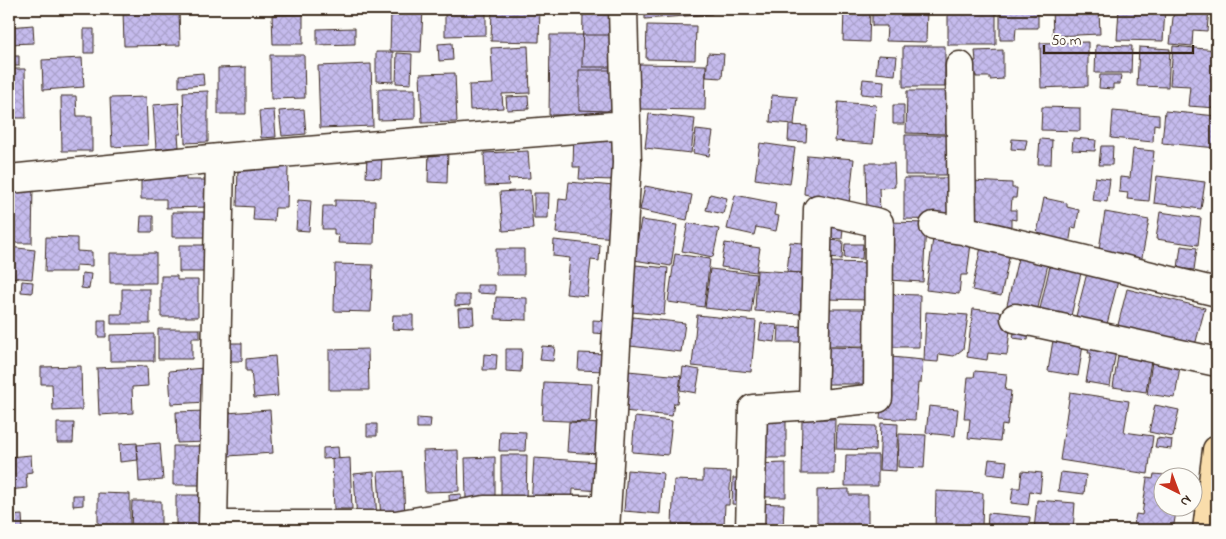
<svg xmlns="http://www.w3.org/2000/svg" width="1226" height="539" viewBox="0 0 1226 539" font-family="'Indie Flower',sans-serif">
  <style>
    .building { fill: url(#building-cross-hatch); stroke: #3b2a1e }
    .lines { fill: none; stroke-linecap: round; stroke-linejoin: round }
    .minor-casing { stroke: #3b2a1e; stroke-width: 31 }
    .highway-casing { stroke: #3b2a1e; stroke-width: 31 }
    .minor { stroke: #fdfcf7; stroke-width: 28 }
    .highway { stroke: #f9ddab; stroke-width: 28 }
  </style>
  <defs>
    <pattern id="building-cross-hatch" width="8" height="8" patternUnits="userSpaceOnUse" patternTransform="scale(1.25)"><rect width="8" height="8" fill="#c5bbed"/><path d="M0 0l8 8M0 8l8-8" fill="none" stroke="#aaa1cb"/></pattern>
  </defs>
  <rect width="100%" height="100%" fill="#fdfcf7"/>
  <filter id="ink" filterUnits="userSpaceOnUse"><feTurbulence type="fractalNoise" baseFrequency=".02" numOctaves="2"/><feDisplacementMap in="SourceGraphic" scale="10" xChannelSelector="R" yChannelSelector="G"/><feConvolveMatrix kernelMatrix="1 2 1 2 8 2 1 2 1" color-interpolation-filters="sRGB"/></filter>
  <g filter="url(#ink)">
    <path class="building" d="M 179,9 L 180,45 L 124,46 L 123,10 Z
      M 391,9 L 423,9 L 421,52 L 390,51 Z
      M 445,9 L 486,9 L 486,35 L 445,36 Z
      M 492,9 L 540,9 L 539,42 L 491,41 Z
      M 645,9 L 712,9 L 712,14 L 645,19 Z
      M 844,9 L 870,9 L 869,42 L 843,41 Z
      M 872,9 L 927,9 L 926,42 L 886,41 L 887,26 L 872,26 Z
      M 1000,9 L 1038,9 L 1038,28 L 1016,28 L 1015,40 L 1000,40 Z
      M 1052,9 L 1099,9 L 1100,34 L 1053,36 Z
      M 1119,9 L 1165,9 L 1163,41 L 1117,40 Z
      M 1174,9 L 1209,9 L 1207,31 L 1193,30 L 1192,46 L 1170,44 Z
      M 996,11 L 996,45 L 948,45 L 948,12 Z
      M 583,13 L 621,13 L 621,67 L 582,67 Z
      M 303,14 L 303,44 L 273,44 L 272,15 Z
      M 33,25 L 34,43 L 9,44 L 9,27 Z
      M 647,25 L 696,26 L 695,60 L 646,59 Z
      M 355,28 L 355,44 L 317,45 L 317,29 Z
      M 84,29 L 94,29 L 94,53 L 84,53 Z
      M 550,35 L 617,35 L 613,111 L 608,114 L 597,115 L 549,115 Z
      M 1088,42 L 1088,86 L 1041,88 L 1040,43 Z
      M 452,43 L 453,60 L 439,61 L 438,44 Z
      M 1096,45 L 1132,46 L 1131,73 L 1095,73 Z
      M 528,46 L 530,93 L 502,94 L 503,108 L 470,110 L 469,85 L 493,84 L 491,48 Z
      M 903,46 L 945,46 L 945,87 L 903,87 Z
      M 1173,46 L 1217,50 L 1217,108 L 1188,106 L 1190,86 L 1170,85 Z
      M 1139,47 L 1170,49 L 1168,87 L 1137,86 Z
      M 1003,50 L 1003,79 L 990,80 L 990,77 L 976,77 L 976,75 L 973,75 L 972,61 L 976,61 L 975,51 Z
      M 376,52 L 393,52 L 393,82 L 376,81 Z
      M 397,53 L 412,54 L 411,84 L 396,83 Z
      M 708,53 L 724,54 L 722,78 L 706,77 Z
      M 270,55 L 304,55 L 305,98 L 271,99 Z
      M 878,55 L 897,56 L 895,75 L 876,73 Z
      M 9,56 L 19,56 L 19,66 L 9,66 Z
      M 82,58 L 84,87 L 43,90 L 42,60 Z
      M 371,64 L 373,126 L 320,128 L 318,66 Z
      M 638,64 L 706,65 L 705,110 L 637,109 Z
      M 246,67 L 246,114 L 218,114 L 218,68 Z
      M 9,69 L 25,69 L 26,118 L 9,118 Z
      M 579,70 L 617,70 L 613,108 L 607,111 L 579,110 Z
      M 203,73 L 204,85 L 179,87 L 179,75 Z
      M 455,73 L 457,122 L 422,123 L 420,74 Z
      M 1100,75 L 1121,75 L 1120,84 L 1113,84 L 1113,89 L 1099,88 Z
      M 863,79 L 884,81 L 883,96 L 861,94 Z
      M 378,89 L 415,89 L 415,119 L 378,120 Z
      M 208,91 L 208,142 L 185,143 L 183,92 Z
      M 907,91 L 946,91 L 946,134 L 906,133 Z
      M 772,95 L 797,97 L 794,124 L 770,122 Z
      M 61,96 L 76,96 L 77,116 L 92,116 L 92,151 L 62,151 Z
      M 528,96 L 529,109 L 507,110 L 506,97 Z
      M 146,97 L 148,145 L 112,147 L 110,98 Z
      M 838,102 L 876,105 L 873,144 L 835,141 Z
      M 179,103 L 181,134 L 178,134 L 179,147 L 156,149 L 153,105 Z
      M 893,105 L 904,105 L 904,124 L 893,124 Z
      M 1042,107 L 1080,108 L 1080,131 L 1041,130 Z
      M 304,109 L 306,134 L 282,136 L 279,111 Z
      M 274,110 L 276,137 L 261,138 L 259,111 Z
      M 1113,111 L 1159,115 L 1159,125 L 1154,124 L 1153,142 L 1111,138 Z
      M 1165,111 L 1217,116 L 1217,148 L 1162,143 Z
      M 649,114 L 695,119 L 691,153 L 645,148 Z
      M 789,125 L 807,126 L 806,142 L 788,141 Z
      M 574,130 L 615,134 L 616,180 L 579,179 L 580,167 L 573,167 Z
      M 696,130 L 713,132 L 709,156 L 693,153 Z
      M 905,135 L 948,135 L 948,175 L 905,175 Z
      M 1073,138 L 1096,140 L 1095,151 L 1072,150 Z
      M 1012,139 L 1027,140 L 1025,150 L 1011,149 Z
      M 1040,139 L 1052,140 L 1051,164 L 1038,164 Z
      M 760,143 L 795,148 L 790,184 L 755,179 Z
      M 1101,146 L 1113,146 L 1112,165 L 1099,165 Z
      M 429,149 L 448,149 L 447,183 L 428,182 Z
      M 1133,149 L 1154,151 L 1149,201 L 1127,199 L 1128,193 L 1119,192 L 1120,177 L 1130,178 Z
      M 528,151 L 530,178 L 508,179 L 509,185 L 485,186 L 484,153 Z
      M 807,155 L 854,159 L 849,204 L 804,194 Z
      M 367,156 L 382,156 L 381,178 L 366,177 Z
      M 866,163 L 894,163 L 895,187 L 879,188 L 880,212 L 867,213 Z
      M 238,166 L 288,167 L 287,208 L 275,208 L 274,221 L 253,220 L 254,207 L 237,206 Z
      M 141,175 L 186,175 L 186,180 L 211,180 L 210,207 L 166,208 L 166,199 L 141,199 Z
      M 1157,176 L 1205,182 L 1201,209 L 1154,203 Z
      M 1095,177 L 1110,179 L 1107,202 L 1092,200 Z
      M 904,178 L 948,178 L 948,220 L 904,219 Z
      M 972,181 L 1012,183 L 1012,188 L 1017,188 L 1016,198 L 1012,198 L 1011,210 L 1016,210 L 1016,220 L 1011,219 L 1011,227 L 971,225 Z
      M 569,182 L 614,186 L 616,238 L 556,233 L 559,199 L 567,200 Z
      M 9,185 L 33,185 L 32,243 L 9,243 Z
      M 645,186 L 692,195 L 687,220 L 640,210 Z
      M 530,190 L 533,229 L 503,231 L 500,192 Z
      M 534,193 L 549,193 L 548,218 L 534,218 Z
      M 710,194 L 727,198 L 723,214 L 706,210 Z
      M 735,195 L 776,203 L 774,215 L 779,216 L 776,231 L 756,227 L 754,235 L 727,229 Z
      M 1044,198 L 1067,203 L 1067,207 L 1079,210 L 1076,228 L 1072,227 L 1068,250 L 1035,244 Z
      M 298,200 L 311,201 L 309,231 L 296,230 Z
      M 335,200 L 375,201 L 374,244 L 338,243 L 339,235 L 334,235 L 334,229 L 322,229 L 323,206 L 335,206 Z
      M 172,212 L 208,212 L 209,237 L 172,237 Z
      M 1105,212 L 1149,220 L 1141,263 L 1098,255 Z
      M 1160,212 L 1201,218 L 1198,245 L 1156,239 Z
      M 141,216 L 153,216 L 153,232 L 140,232 Z
      M 824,217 L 844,218 L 842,239 L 822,238 Z
      M 641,220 L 677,225 L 671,266 L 634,260 Z
      M 891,222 L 926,223 L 923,282 L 888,280 Z
      M 688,223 L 719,229 L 713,257 L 682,251 Z
      M 934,231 L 972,236 L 967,275 L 961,275 L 959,294 L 926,290 Z
      M 46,237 L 77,238 L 77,251 L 92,252 L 92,266 L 76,265 L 76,272 L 45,272 Z
      M 554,240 L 600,245 L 599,261 L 591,260 L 587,296 L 566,294 L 570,258 L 553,256 Z
      M 824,240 L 843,241 L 842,259 L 823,258 Z
      M 790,242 L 815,244 L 812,274 L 787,272 Z
      M 982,242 L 1011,248 L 1001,296 L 972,290 Z
      M 725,243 L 760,248 L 756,272 L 721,267 Z
      M 845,244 L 863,244 L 862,259 L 844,258 Z
      M 179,245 L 210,245 L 210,272 L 179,272 Z
      M 1181,246 L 1197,248 L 1194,270 L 1178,268 Z
      M 9,247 L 35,250 L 32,279 L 9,277 Z
      M 496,249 L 524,249 L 524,275 L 496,275 Z
      M 110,253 L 156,253 L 156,283 L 110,283 Z
      M 675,254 L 710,259 L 704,307 L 668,302 Z
      M 1018,258 L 1048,264 L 1037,312 L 1007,305 Z
      M 827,262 L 873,263 L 871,300 L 826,299 Z
      M 335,264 L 373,265 L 371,312 L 334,311 Z
      M 635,265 L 668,268 L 664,315 L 631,312 Z
      M 1050,266 L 1081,273 L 1070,320 L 1039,313 Z
      M 710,269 L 756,274 L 751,313 L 705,308 Z
      M 757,270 L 803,273 L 800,314 L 755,311 Z
      M 82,273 L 91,274 L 89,289 L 81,288 Z
      M 1087,273 L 1118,281 L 1106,328 L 1075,320 Z
      M 161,276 L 177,276 L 177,280 L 198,280 L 198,317 L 161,317 Z
      M 22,281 L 33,282 L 32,293 L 21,292 Z
      M 477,285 L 495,285 L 495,294 L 477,293 Z
      M 122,289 L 150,289 L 150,324 L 111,324 L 111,314 L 122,314 Z
      M 1127,289 L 1205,308 L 1195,345 L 1129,328 L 1127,336 L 1116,333 Z
      M 882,294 L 920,295 L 919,347 L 881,347 Z
      M 455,295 L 470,295 L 470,305 L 455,306 Z
      M 496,297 L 527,298 L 527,320 L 495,319 Z
      M 473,308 L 474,324 L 459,325 L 458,309 Z
      M 827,309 L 876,309 L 875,346 L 826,346 Z
      M 973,309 L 1012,313 L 1007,355 L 988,353 L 987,360 L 967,357 Z
      M 926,312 L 968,315 L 963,349 L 954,356 L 939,354 L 938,362 L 924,361 Z
      M 393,315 L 413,315 L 413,330 L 392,329 Z
      M 697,315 L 756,321 L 751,372 L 692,366 Z
      M 633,317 L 685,323 L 681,352 L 630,346 Z
      M 98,320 L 106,320 L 106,337 L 98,337 Z
      M 593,320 L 609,321 L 608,334 L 593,333 Z
      M 761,323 L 777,325 L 775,342 L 759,340 Z
      M 1016,323 L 1030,325 L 1028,340 L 1013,338 Z
      M 779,326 L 810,327 L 810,342 L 778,342 Z
      M 158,329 L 200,329 L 200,338 L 192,338 L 192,359 L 158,359 Z
      M 154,334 L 154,361 L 110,361 L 110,335 Z
      M 1054,334 L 1084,339 L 1078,376 L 1048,371 Z
      M 1091,340 L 1117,345 L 1110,386 L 1086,382 L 1091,353 L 1088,353 Z
      M 230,343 L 242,343 L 242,361 L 230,361 Z
      M 542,346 L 555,347 L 553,361 L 540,360 Z
      M 825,347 L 875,348 L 874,384 L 825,384 Z
      M 368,349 L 369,390 L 329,390 L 329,350 Z
      M 506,349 L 522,349 L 521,372 L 506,371 Z
      M 1119,350 L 1152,354 L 1146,392 L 1113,387 Z
      M 579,353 L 606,354 L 606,371 L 578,370 Z
      M 484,354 L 497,355 L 496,370 L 483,370 Z
      M 1153,355 L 1181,360 L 1175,398 L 1147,394 Z
      M 275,356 L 278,396 L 254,398 L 251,371 L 246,371 L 246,359 Z
      M 891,357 L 923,360 L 921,383 L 918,383 L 915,420 L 880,418 L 884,376 Z
      M 81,366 L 82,410 L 53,411 L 52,384 L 41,384 L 41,367 Z
      M 147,366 L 148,386 L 132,387 L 133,413 L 99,415 L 97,368 Z
      M 683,367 L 700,370 L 696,393 L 680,390 Z
      M 204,368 L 207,402 L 171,404 L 169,371 Z
      M 628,371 L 681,376 L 677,403 L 674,403 L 672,416 L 614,410 Z
      M 975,371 L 1007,374 L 1005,390 L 1011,391 L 1007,426 L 1002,425 L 1000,441 L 968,438 L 970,419 L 964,419 L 968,377 L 974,377 Z
      M 544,382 L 592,384 L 590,422 L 542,420 Z
      M 1070,392 L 1129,401 L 1124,432 L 1153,436 L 1148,474 L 1060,460 Z
      M 1155,405 L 1179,410 L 1173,437 L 1149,432 Z
      M 929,406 L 958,409 L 955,436 L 926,433 Z
      M 270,410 L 273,453 L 228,456 L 226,413 Z
      M 206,411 L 207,442 L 177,443 L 176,412 Z
      M 635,417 L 672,421 L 668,455 L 632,452 Z
      M 417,418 L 431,419 L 430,428 L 417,428 Z
      M 802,419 L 835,419 L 834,474 L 801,474 Z
      M 759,420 L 786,420 L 786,458 L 759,458 Z
      M 569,422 L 601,424 L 599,454 L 567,452 Z
      M 57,423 L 74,423 L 73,443 L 57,443 Z
      M 881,423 L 898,424 L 896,471 L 879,470 Z
      M 367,424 L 377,424 L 377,436 L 367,436 Z
      M 837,425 L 876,426 L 875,450 L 836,449 Z
      M 500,431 L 526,432 L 525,451 L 499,451 Z
      M 899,434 L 926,435 L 924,468 L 898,467 Z
      M 1157,438 L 1172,440 L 1171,449 L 1155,447 Z
      M 137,443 L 138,460 L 120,462 L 119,444 Z
      M 160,443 L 163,480 L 139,482 L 137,445 Z
      M 173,446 L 206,446 L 206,485 L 173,485 Z
      M 338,447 L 339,458 L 323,459 L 323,448 Z
      M 458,450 L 459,491 L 425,492 L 423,451 Z
      M 31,455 L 32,472 L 26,473 L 27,488 L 9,490 L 9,457 Z
      M 501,455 L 527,455 L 526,502 L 501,501 Z
      M 846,455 L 878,455 L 878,486 L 845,486 Z
      M 495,457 L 495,498 L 466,499 L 465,458 Z
      M 350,458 L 352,509 L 334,509 L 332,459 Z
      M 534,458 L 601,462 L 600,491 L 573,489 L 572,506 L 531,504 Z
      M 989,459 L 1007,461 L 1005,476 L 987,474 Z
      M 786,463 L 786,497 L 756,497 L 756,464 Z
      M 627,470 L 663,473 L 660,514 L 624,511 Z
      M 403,471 L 405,518 L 381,520 L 378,472 Z
      M 703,471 L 731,472 L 729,505 L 725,505 L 724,525 L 672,524 L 674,480 L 703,481 Z
      M 1022,471 L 1042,473 L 1040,493 L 1030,491 L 1028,505 L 1011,503 L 1013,488 L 1020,488 Z
      M 374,472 L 377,520 L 357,521 L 354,474 Z
      M 1061,472 L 1086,475 L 1084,494 L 1058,491 Z
      M 1154,474 L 1175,476 L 1164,476 L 1164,506 L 1177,506 L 1173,530 L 1133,530 L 1136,514 L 1142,515 L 1147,478 L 1153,479 Z
      M 733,478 L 744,478 L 743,505 L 732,504 Z
      M 849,489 L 849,495 L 868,495 L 868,530 L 817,530 L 817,490 Z
      M 936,491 L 983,493 L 982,527 L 972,526 L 971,530 L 935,530 Z
      M 98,493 L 130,494 L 130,530 L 98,530 Z
      M 461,494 L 462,513 L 450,513 L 449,495 Z
      M 73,495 L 83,495 L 83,505 L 73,506 Z
      M 176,495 L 201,495 L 205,530 L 176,530 Z
      M 1037,500 L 1075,503 L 1073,530 L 1034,530 Z
      M 132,501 L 161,501 L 161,530 L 131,530 Z
      M 753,503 L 784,504 L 783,530 L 752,530 Z
      M 542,511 L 592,512 L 591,530 L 542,530 Z
      M 988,513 L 1030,517 L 1029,530 L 987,530 Z
      M 22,515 L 23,530 L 9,530 L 9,516 Z
      M 511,515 L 512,530 L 487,530 L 486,516 Z
      M 621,525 L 658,528 L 658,530 L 621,530 Z
      M 479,526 L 479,530 L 444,530 L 444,527 Z
      M 713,527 L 743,528 L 743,530 L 713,530 Z"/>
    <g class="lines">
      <g class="minor-casing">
        <path id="minor" d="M 960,66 L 962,230
          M 220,158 L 213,525 L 396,525 L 484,510 L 606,510
          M 9,179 L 220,158 L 625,125
          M 934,226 L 962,230 L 1217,292
          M 1015,318 L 1217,362
          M 605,530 L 627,163 L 623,9
          M 750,530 L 753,409 L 813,405 L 818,209 L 879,223 L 878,398 L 813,405"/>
      </g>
      <g class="highway-casing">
        <path id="highway" d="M 1207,530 L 1217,450"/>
      </g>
      <use href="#minor" class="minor"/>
      <use href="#highway" class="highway"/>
    </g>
  </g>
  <rect width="1226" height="539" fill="none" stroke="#fdfcf7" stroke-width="30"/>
  <rect x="15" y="15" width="1196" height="509" fill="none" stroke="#3b2a1e" stroke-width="2" filter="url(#ink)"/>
  <g transform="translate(1178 492) rotate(138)"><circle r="24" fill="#fdfcf7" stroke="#afa8a0"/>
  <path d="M0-4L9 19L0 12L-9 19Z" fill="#c8321e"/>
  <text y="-8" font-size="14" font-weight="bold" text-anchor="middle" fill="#3b2a1e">N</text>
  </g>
  <path d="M1044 45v8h149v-8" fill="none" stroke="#3b2a1e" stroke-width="2.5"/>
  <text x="1051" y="45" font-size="15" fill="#3b2a1e" stroke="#fdfcf7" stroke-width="4" paint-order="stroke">50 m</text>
</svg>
